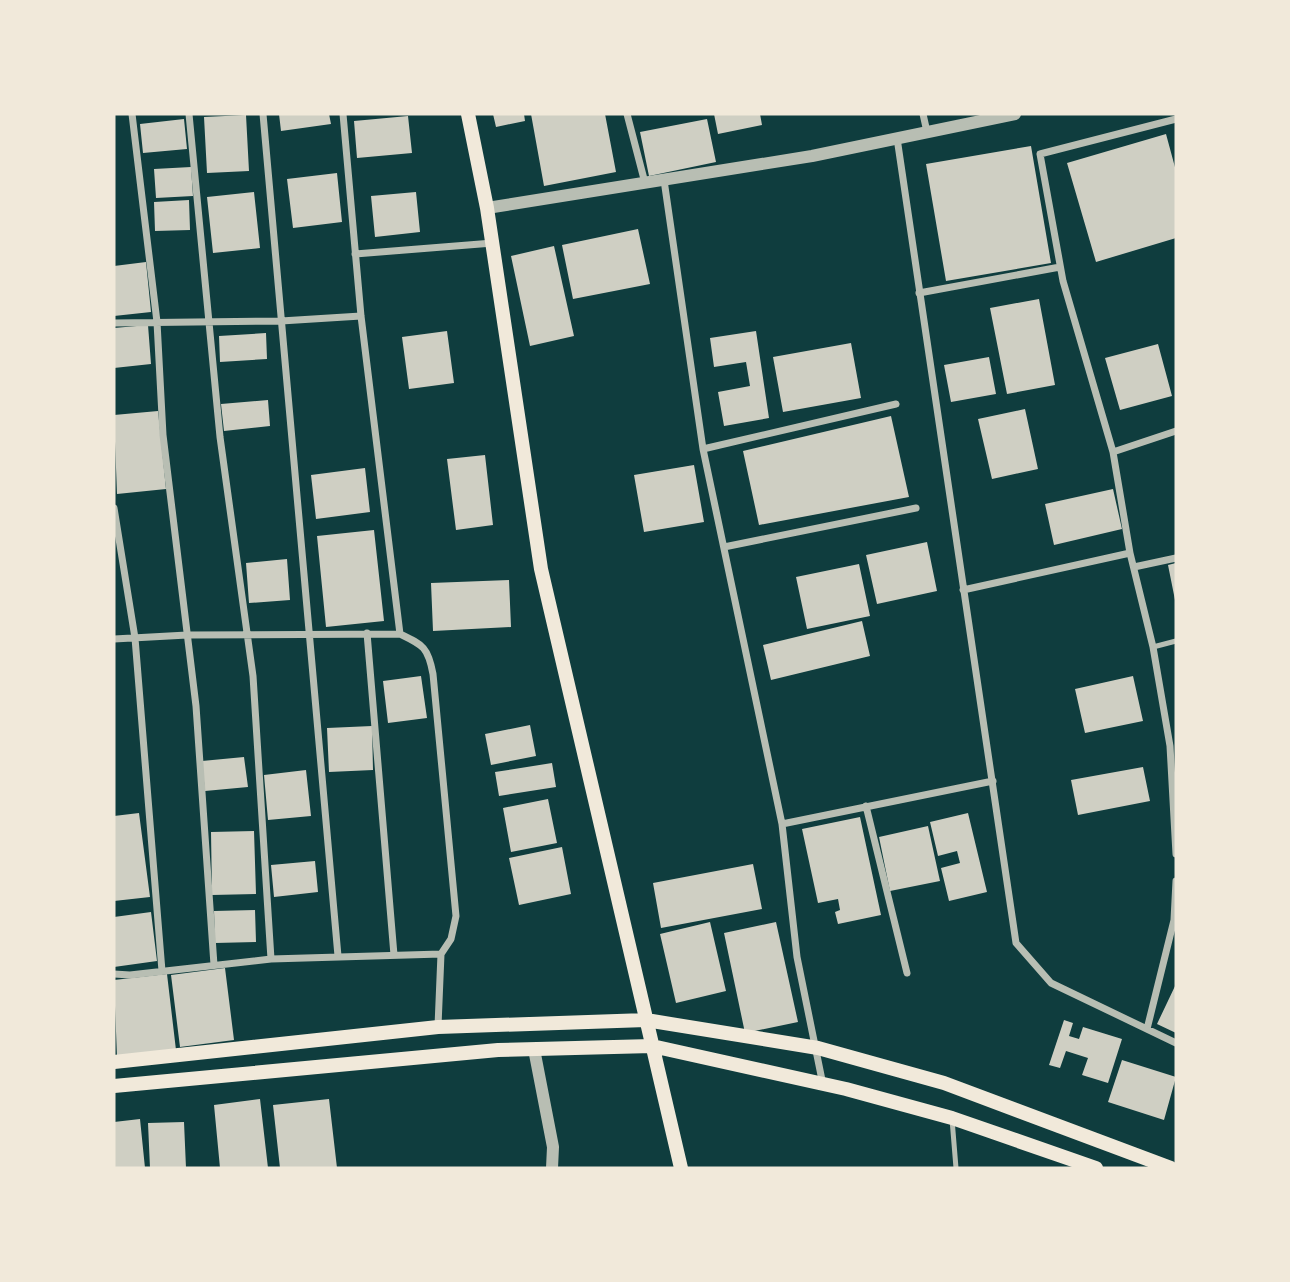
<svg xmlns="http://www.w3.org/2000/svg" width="1290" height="1282" viewBox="0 0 1290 1282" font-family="'PT Sans',sans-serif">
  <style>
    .building { fill: #cfcfc3 }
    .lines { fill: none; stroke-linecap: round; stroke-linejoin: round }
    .service { stroke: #b8beb3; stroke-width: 5 }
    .minor { stroke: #b8beb3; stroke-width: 7 }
    .tertiary { stroke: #b8beb3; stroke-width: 12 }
    .secondary { stroke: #f1e9da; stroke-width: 14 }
  </style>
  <rect width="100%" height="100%" fill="#0f3d3e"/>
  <path class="building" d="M 279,114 L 329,114 L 331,124 L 281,131 Z
    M 493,114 L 524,114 L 525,121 L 496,127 Z
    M 531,114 L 605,114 L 616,172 L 544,186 Z
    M 714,114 L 760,114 L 762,125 L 718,134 Z
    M 246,115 L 249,171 L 207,173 L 204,117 Z
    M 408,116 L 412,153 L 357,158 L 354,121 Z
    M 184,119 L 187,149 L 143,153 L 140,124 Z
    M 707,119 L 716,162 L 649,176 L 640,132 Z
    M 1166,134 L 1176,171 L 1176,238 L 1096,262 L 1067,163 Z
    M 1031,146 L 1051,263 L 946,281 L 926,164 Z
    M 191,167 L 193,196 L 156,198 L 154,169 Z
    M 337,173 L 342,222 L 293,228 L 287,179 Z
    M 254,192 L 260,248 L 213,253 L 207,197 Z
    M 416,192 L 420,232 L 375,237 L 371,196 Z
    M 189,200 L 190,230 L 155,231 L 154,202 Z
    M 638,229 L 650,284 L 573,299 L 562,245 Z
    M 554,246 L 574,336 L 530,346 L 511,256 Z
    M 146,262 L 151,312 L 114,316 L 114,266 Z
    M 1039,299 L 1055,385 L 1007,394 L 990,308 Z
    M 148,325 L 151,364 L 114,368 L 114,328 Z
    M 447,331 L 454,383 L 409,389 L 402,337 Z
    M 756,331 L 769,418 L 724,426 L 718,392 L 750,386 L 746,362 L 714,367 L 710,338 Z
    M 266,333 L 267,359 L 220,362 L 219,336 Z
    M 851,343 L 861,398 L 783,412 L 773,357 Z
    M 1158,344 L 1172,396 L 1120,410 L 1105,358 Z
    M 989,357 L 996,394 L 951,402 L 944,365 Z
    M 268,400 L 270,426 L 224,431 L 221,404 Z
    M 1025,409 L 1038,469 L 992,479 L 978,419 Z
    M 158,411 L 166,489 L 117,494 L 114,415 Z
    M 891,416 L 909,497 L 759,525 L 743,451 Z
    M 485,455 L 493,525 L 456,530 L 447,459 Z
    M 694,465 L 704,522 L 644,532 L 634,475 Z
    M 365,468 L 370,512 L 316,519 L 311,475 Z
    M 1113,489 L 1122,529 L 1054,545 L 1045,504 Z
    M 374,530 L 384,621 L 326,627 L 317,536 Z
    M 927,542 L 937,591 L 877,604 L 866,555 Z
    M 287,559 L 290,600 L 249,603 L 246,563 Z
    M 1176,563 L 1176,600 L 1175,600 L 1168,565 Z
    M 859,564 L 870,616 L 807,629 L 796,577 Z
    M 509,580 L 511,627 L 433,631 L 431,583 Z
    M 862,621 L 870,656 L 771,680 L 763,645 Z
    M 421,676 L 427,718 L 388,723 L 383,681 Z
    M 1133,676 L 1143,721 L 1085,733 L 1075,689 Z
    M 530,725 L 536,756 L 491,765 L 485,734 Z
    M 372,726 L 373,770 L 329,772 L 327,728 Z
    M 244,757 L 248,787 L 205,791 L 202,761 Z
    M 552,763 L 556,787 L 499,796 L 495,772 Z
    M 1143,767 L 1150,801 L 1078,815 L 1071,780 Z
    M 306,770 L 311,816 L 268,820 L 264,775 Z
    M 548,799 L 557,843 L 511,852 L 503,808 Z
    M 139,813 L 150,897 L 114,901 L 114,816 Z
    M 968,813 L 987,892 L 949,901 L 941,868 L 960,863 L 957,851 L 938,856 L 930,822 Z
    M 860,817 L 881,915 L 838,924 L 835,912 L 840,910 L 838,899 L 818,903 L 802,829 Z
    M 928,826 L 940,881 L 890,891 L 879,837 Z
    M 254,831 L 256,894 L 212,895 L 211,832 Z
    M 562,847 L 571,894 L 519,905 L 509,858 Z
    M 315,861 L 318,892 L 274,897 L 271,865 Z
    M 753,864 L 762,909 L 661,928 L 653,883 Z
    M 255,910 L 256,942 L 215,943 L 214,911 Z
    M 151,912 L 157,961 L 114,967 L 114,917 Z
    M 710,922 L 726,991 L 676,1003 L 660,934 Z
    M 776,922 L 798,1022 L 745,1033 L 724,933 Z
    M 225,968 L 234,1040 L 180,1047 L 171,975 Z
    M 167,974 L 176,1050 L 117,1057 L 114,980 Z
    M 1176,984 L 1176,1033 L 1157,1024 Z
    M 1064,1020 L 1073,1023 L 1069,1036 L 1079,1039 L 1083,1027 L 1122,1039 L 1108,1083 L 1082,1075 L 1088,1058 L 1066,1051 L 1060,1068 L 1049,1065 Z
    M 1122,1060 L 1176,1077 L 1164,1120 L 1108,1102 Z
    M 260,1099 L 268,1168 L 220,1168 L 214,1105 Z
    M 329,1099 L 337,1168 L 280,1168 L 273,1105 Z
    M 140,1119 L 145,1168 L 114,1168 L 114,1122 Z
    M 184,1122 L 186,1168 L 150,1168 L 148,1123 Z"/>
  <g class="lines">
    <path class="service" d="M 1153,647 L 1176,641
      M 952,1119 L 956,1168"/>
    <path class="minor" d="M 132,114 L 157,322 L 163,435 L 196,706 L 214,965
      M 189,114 L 220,437 L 253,676 L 271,959
      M 263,114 L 338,956
      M 343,114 L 361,316 L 400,634 C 423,645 428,647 433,674 L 456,916 L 451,939 L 441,954 L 438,1026
      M 627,114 L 645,183
      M 923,114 L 927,132
      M 1176,119 L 1040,154 L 1063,281 L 1113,452 L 1130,553 L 1153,647 L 1170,746 L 1176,854
      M 897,138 L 1016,943 L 1051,983 L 1176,1043
      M 664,180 L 703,449 L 782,824 L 797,957 L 823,1085
      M 355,254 L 493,243
      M 919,293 L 1060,267
      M 114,323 L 281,321 L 361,316
      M 703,449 L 896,404
      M 1113,452 L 1176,431
      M 114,508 L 135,638 L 162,971
      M 724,547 L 916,508
      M 1134,567 L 1176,558
      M 963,590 L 1130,553
      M 367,633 L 394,955
      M 114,639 L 187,635 L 400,634
      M 866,806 L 907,973
      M 782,824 L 993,781
      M 114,974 L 130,975 L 271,959 L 441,954
      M 1147,1029 L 1174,920 L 1176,881"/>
    <path class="tertiary" d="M 487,208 L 812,156 L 1015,114
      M 534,1049 L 553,1147 L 552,1168"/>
    <path class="secondary" d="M 468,114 L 487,208 L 541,569 L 681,1168
      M 114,1062 L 438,1027 L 646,1020 L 818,1048 L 944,1083 L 1171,1168
      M 114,1086 L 498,1050 L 652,1046 L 846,1089 L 952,1118 L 1096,1168"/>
  </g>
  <rect width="1290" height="1282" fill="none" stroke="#f1e9da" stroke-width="231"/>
</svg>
